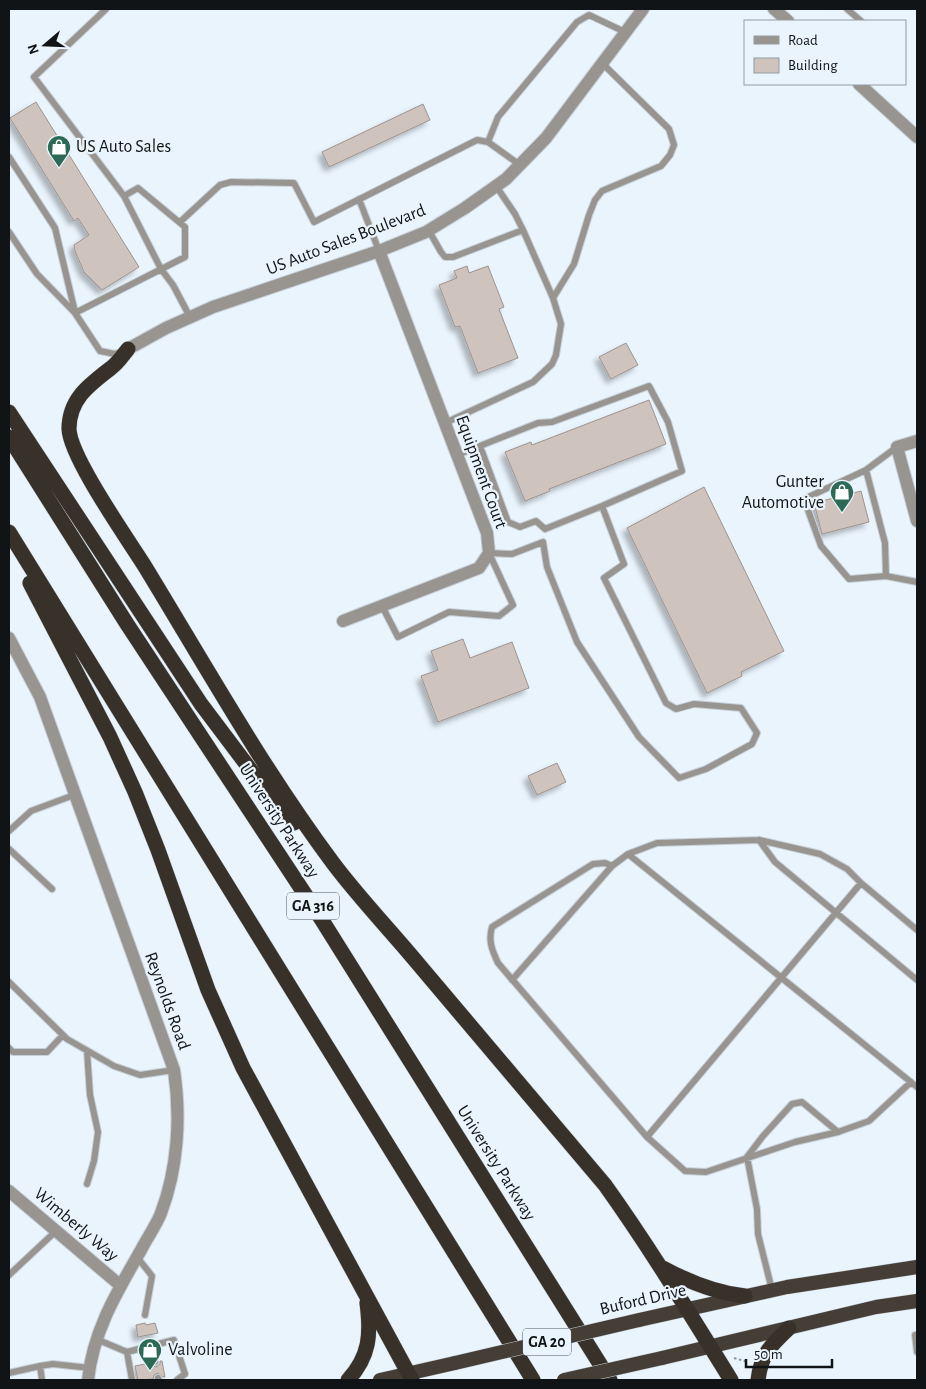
<svg xmlns="http://www.w3.org/2000/svg" width="926" height="1389" viewBox="0 0 926 1389" font-family="'Alegreya Sans',sans-serif">
  <style>
    .building { fill: #cfc3bd; stroke: #9e938e; filter: url(#shadow) }
    .lines { fill: none; stroke-linecap: round; stroke-linejoin: round }
    .service-casing { stroke: #c7d0d8; stroke-width: 8 }
    .minor-casing { stroke: #c7d0d8; stroke-width: 14 }
    .tertiary-casing { stroke: #c7d0d8; stroke-width: 14 }
    .trunk-casing { stroke: #c7d0d8; stroke-width: 15 }
    .motorway-casing { stroke: #c7d0d8; stroke-width: 16 }
    .path { stroke: #8f969c; stroke-width: 2; stroke-dasharray: 2.5 2.5; stroke-linecap: butt }
    .service { stroke: #989591; stroke-width: 6 }
    .minor { stroke: #989591; stroke-width: 12 }
    .tertiary { stroke: #989591; stroke-width: 12 }
    .trunk { stroke: #443e37; stroke-width: 14 }
    .motorway { stroke: #37312a; stroke-width: 15 }
    .trunk-bridge-casing { stroke: #c7d0d8; stroke-width: 15; stroke-linecap: butt }
    .trunk-bridge { stroke: #443e37; stroke-width: 14 }
    .labels { text-anchor: middle; dominant-baseline: central; stroke-width: 4.5; stroke-linejoin: round; paint-order: stroke }
    .shield { fill: #eaf4fd; stroke: #52575c; stroke-width: 1 }
    .shield-label { font-size: 16px; font-weight: bold; fill: #111417 }
    .poi-label { font-size: 18px; fill: #111417; stroke: #eaf4fd; text-anchor: start }
    .street-label { font-size: 18px; fill: #111417; stroke: #eaf4fd }
  </style>
  <defs>
    <filter id="shadow"><feDropShadow dx="-4.5" dy="4.5" stdDeviation="2.5" flood-color="#0004"/></filter>
  </defs>
  <rect width="100%" height="100%" fill="#eaf4fd"/>
  <path class="building" d="M 36,102 L 139,267 L 102,290 L 84,272 L 75,251 L 74,245 L 89,235 L 78,218 L 74,221 L 10,118 Z
    M 423,104 L 430,120 L 329,167 L 322,152 Z
    M 467,266 L 469,273 L 488,266 L 504,307 L 499,309 L 518,358 L 478,373 L 460,326 L 455,327 L 439,285 L 457,278 L 454,271 Z
    M 626,343 L 638,365 L 611,379 L 599,357 Z
    M 649,400 L 666,444 L 549,489 L 550,491 L 525,501 L 505,452 L 531,442 L 532,445 Z
    M 704,487 L 784,651 L 741,672 L 742,676 L 707,693 L 627,528 Z
    M 861,491 L 869,522 L 822,534 L 814,503 Z
    M 463,639 L 470,658 L 512,642 L 529,688 L 438,722 L 421,676 L 438,670 L 431,651 Z
    M 557,763 L 566,782 L 537,795 L 528,776 Z
    M 145,1323 L 146,1325 L 155,1323 L 158,1333 L 138,1337 L 136,1325 Z
    M 160,1361 L 162,1361 L 165,1377 L 163,1377 L 158,1373 L 154,1375 L 153,1379 L 138,1380 L 135,1366 L 150,1363 L 153,1366 L 156,1367 L 160,1364 Z"/>
  <g class="lines">
    <g class="service-casing">
      <path id="service" d="M 847,9 L 861,21
        M 488,142 L 498,117 L 577,22 L 589,15 L 625,32
        M 9,157 L 55,228 L 75,312
        M 496,186 L 515,214 L 523,230 L 553,298
        M 124,196 L 161,269 L 173,285 L 190,317
        M 359,199 L 379,251
        M 180,222 L 220,185 L 231,182 L 294,183 L 314,222 L 477,140 L 488,142 L 520,165
        M 429,231 L 441,252 L 445,257 L 453,257 L 523,230
        M 9,232 L 37,274 L 75,313 L 100,351 L 115,354 L 123,351
        M 75,313 L 185,257 L 185,227 L 138,188 L 124,196 L 34,77 L 106,9
        M 445,423 L 533,382 L 552,364 L 556,355 L 561,324 L 553,298 L 574,264 L 589,215 L 595,200 L 602,191 L 661,166 L 670,155 L 674,145 L 669,129 L 602,63
        M 480,446 L 508,522 L 520,527 L 536,521 L 545,529
        M 897,447 L 866,470 L 804,499 L 821,546 L 849,579 L 886,576 L 917,582
        M 457,455 L 538,423 L 552,422 L 649,386 L 668,422 L 682,471 L 602,506 L 545,529
        M 866,470 L 885,543 L 886,576
        M 382,606 L 398,637 L 449,612 L 499,616 L 513,605 L 489,553 L 512,554 L 543,542 L 547,567 L 577,642 L 639,737 L 679,778 L 706,769 L 752,744 L 757,733 L 741,708 L 694,704 L 676,709 L 666,703 L 604,578 L 624,564 L 602,506
        M 9,831 L 31,811 L 74,795
        M 759,840 L 775,862 L 917,980
        M 9,849 L 52,889
        M 628,854 L 657,843 L 759,840 L 820,854 L 847,869 L 861,883 L 647,1137
        M 612,866 L 605,863 L 593,864 L 492,927 C 488,941 492,950 498,963 L 647,1137 L 685,1171 L 706,1172 L 795,1142 L 838,1132 L 869,1121 L 911,1082
        M 861,883 L 917,930
        M 512,980 L 612,866 L 628,854 L 917,1087
        M 9,982 L 67,1039 L 114,1066 L 140,1075 L 174,1070
        M 9,1048 L 13,1052 L 47,1052 L 63,1035
        M 87,1051 L 90,1095 L 98,1132 L 94,1161 L 87,1184
        M 137,1257 L 152,1276 L 145,1315
        M 9,1275 L 56,1231
        M 772,1290 L 758,1234 L 757,1209 L 747,1157 L 763,1136 L 792,1104 L 802,1102 L 838,1132
        M 917,1335 L 915,1335 L 917,1352
        M 96,1339 L 127,1352 L 174,1340 L 185,1374 L 177,1380
        M 152,1346 L 155,1362
        M 127,1352 L 132,1380
        M 40,1366 L 53,1364 L 90,1368
        M 9,1373 L 40,1366 L 42,1380
        M 158,1378 L 159,1380"/>
    </g>
    <g class="minor-casing">
      <path id="minor" d="M 917,441 L 897,447 L 917,521
        M 343,621 L 479,568 L 489,553 L 487,533 L 379,251
        M 9,638 L 40,697 L 174,1070 C 181,1117 178,1168 161,1213 C 156,1226 147,1238 141,1250 C 117,1292 93,1331 88,1380
        M 9,1191 L 121,1286"/>
    </g>
    <g class="tertiary-casing">
      <path id="tertiary" d="M 774,9 L 788,21
        M 859,84 L 917,137
        M 128,349 L 166,328 L 213,307 L 379,251 L 426,232 L 465,208 L 506,179 L 546,138 L 643,9"/>
    </g>
    <g class="trunk-casing">
      <path id="trunk" d="M 639,1320 L 787,1287 L 917,1267
        M 662,1358 L 876,1307 L 917,1301
        M 380,1380 L 455,1363"/>
    </g>
    <g class="motorway-casing">
      <path id="motorway" d="M 128,349 C 123,355 118,363 111,368 C 89,385 69,399 69,429 C 70,457 127,538 144,565 C 205,665 263,769 333,863 C 360,899 392,932 420,966 C 482,1039 543,1112 605,1185 C 650,1248 690,1314 731,1380
        M 9,412 L 201,704 L 259,781 L 294,823
        M 9,437 L 127,624 L 320,917 L 610,1380
        M 9,532 L 533,1380
        M 30,583 L 110,737 L 135,792 L 158,850 L 208,990 L 243,1068 L 412,1380
        M 663,1268 C 689,1282 715,1293 745,1296
        M 348,1380 C 370,1356 371,1334 367,1303
        M 758,1380 C 761,1354 771,1345 789,1328"/>
    </g>
    <path class="path" d="M 734,1358 L 748,1362"/>
    <use href="#service" class="service"/>
    <use href="#minor" class="minor"/>
    <use href="#tertiary" class="tertiary"/>
    <use href="#trunk" class="trunk"/>
    <use href="#motorway" class="motorway"/>
    <g class="trunk-bridge-casing">
      <path id="trunk-bridge" d="M 455,1363 L 639,1320
        M 564,1380 L 662,1358"/>
    </g>
    <use href="#trunk-bridge" class="trunk-bridge"/>
  </g>
  <defs>
    <g id="shop-pin" transform="scale(1.25)"><path d="M0 17L-7.5 6A9.5 9.5 0 1 1 7.5 6Z" fill="#2d6a55" stroke="#eaf4fd"/><path d="M-5-2.5h2.3a2.7 3.5 0 0 1 5.4 0H5L5.5 6h-11ZM-1.5-2.5h3a1.5 2.3 0 0 0-3 0Z" fill="#fff"/></g>
  </defs>
  <g fill-rule="evenodd">
    <use href="#shop-pin" x="59" y="147"/>
    <use href="#shop-pin" x="842" y="492"/>
    <use href="#shop-pin" x="150" y="1350"/>
  </g>
  <g class="labels">
    <g class="shield">
      <rect x="287" y="892.5" width="52" height="27" rx="4"/>
      <rect x="523" y="1328.5" width="48" height="27" rx="4"/>
    </g>
    <g class="shield-label">
      <text x="313" y="906">GA 316</text>
      <text x="547" y="1342">GA 20</text>
    </g>
    <g class="poi-label">
      <text x="76" y="147">US Auto Sales</text>
      <text x="824" y="482" text-anchor="end">Gunter<tspan x="824" dy="21">Automotive</tspan></text>
      <text x="168" y="1350">Valvoline</text>
    </g>
    <g class="street-label">
      <text transform="translate(346 240) rotate(-21)">US Auto Sales Boulevard</text>
      <text transform="translate(481 472) rotate(70)">Equipment Court</text>
      <text transform="translate(279 821) rotate(57)">University Parkway</text>
      <text transform="translate(167 1001) rotate(70)">Reynolds Road</text>
      <text transform="translate(496 1163) rotate(58)">University Parkway</text>
      <text transform="translate(76 1225) rotate(40)">Wimberly Way</text>
      <text transform="translate(643 1300) rotate(-13)">Buford Drive</text>
    </g>
  </g>
  <rect width="926" height="1389" fill="none" stroke="#111417" stroke-width="20"/>
  <rect x="744" y="20" width="162" height="65" fill="#eaf4fd" stroke="#939aa1"/>
  <rect x="754" y="36" width="25" height="8" fill="#989591" stroke="#939aa1"/>
  <text x="788" y="45" font-size="15" fill="#111417">Road</text>
  <rect x="754" y="58" width="25" height="15" fill="#cfc3bd" stroke="#939aa1"/>
  <text x="788" y="70" font-size="15" fill="#111417">Building</text>
  <g transform="translate(45 45) rotate(251)" stroke="#eaf4fd" stroke-width="4" paint-order="stroke">
  <path d="M0-4L9 19L0 12L-9 19Z" fill="#111417"/>
  <text y="-8" font-size="14" font-weight="bold" text-anchor="middle" fill="#111417">N</text>
  </g>
  <path d="M746 1359v8h86v-8" fill="none" stroke="#111417" stroke-width="2.5"/>
  <text x="754" y="1359" font-size="15" fill="#111417" stroke="#eaf4fd" stroke-width="4" paint-order="stroke">50 m</text>
</svg>
